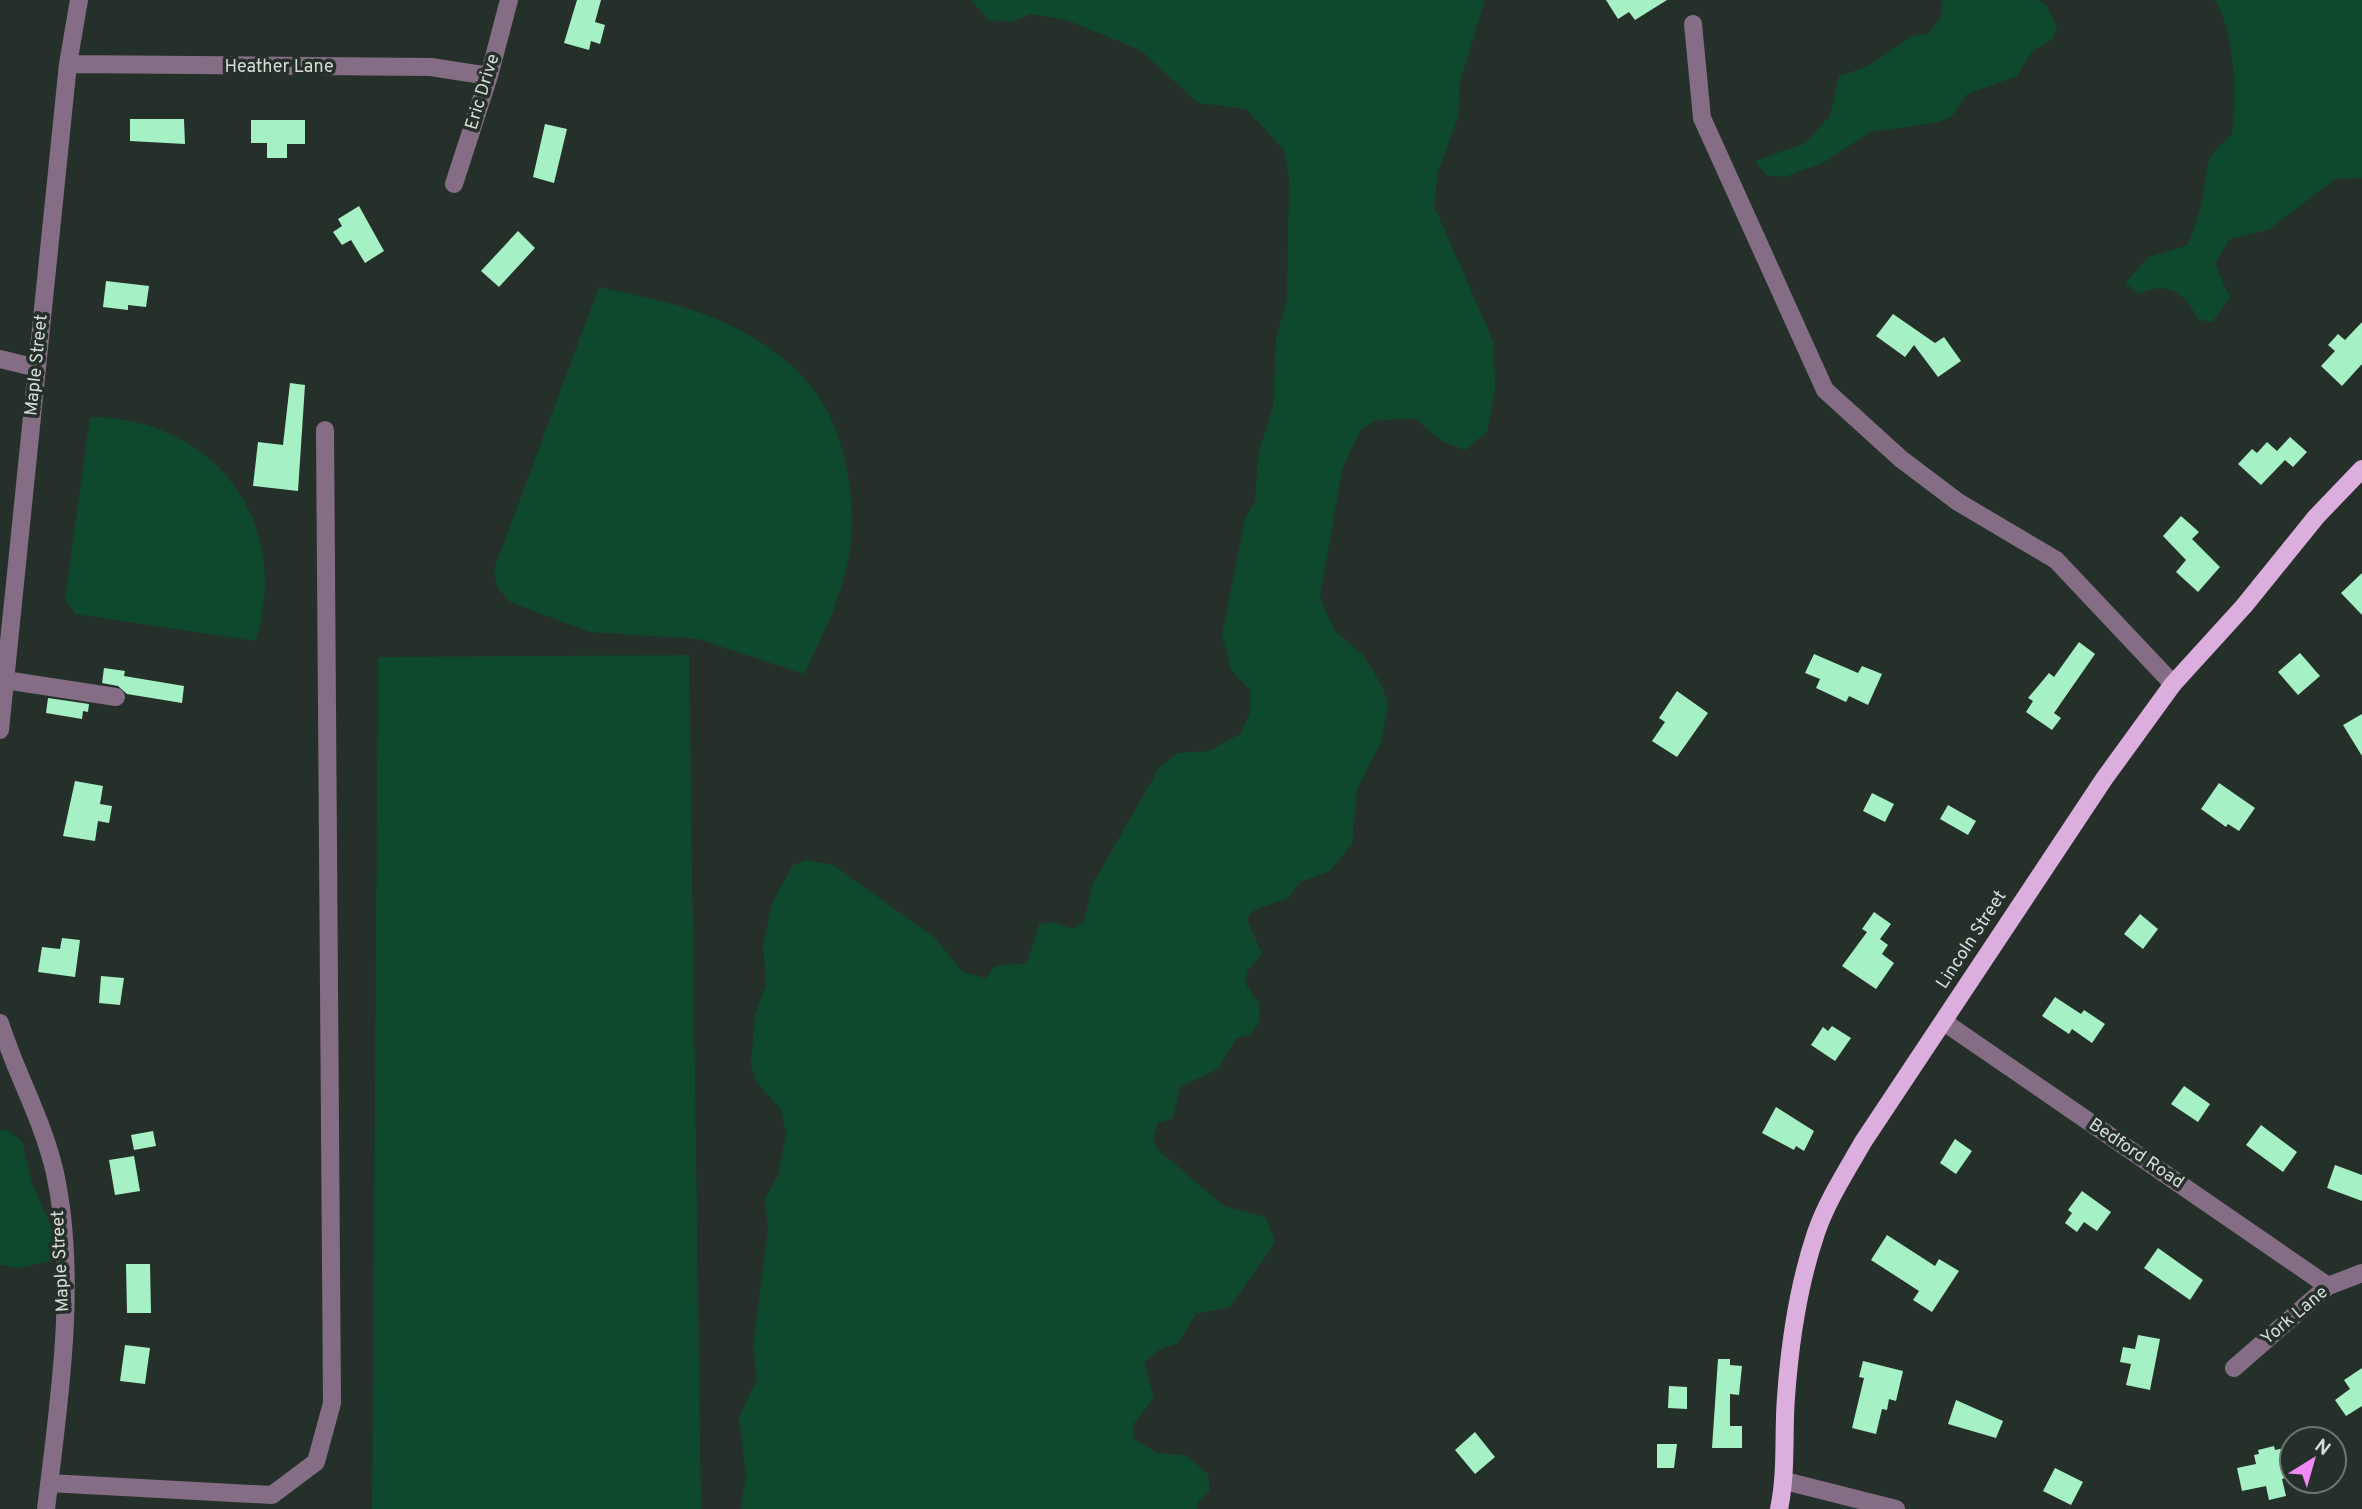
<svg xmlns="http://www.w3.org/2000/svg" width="2362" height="1509" viewBox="0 0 2362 1509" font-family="Overpass,sans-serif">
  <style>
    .green { fill: #0e482d }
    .building { fill: #a5f1c5 }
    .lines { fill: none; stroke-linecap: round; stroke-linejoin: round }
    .minor { stroke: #856e85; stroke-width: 18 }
    .major { stroke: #dcaede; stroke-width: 18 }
    .labels { text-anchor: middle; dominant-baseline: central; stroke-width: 7; stroke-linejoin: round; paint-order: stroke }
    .street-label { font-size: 18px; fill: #d6ddd8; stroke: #26302a }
  </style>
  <rect width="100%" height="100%" fill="#26302a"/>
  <path class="green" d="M 971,0 L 1485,0 L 1460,82 L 1458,117 L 1438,173 L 1434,206 L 1494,343 L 1495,392 L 1487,432 L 1465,450 L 1443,442 L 1414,418 L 1374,421 L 1361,429 L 1342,470 L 1320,597 L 1334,630 L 1364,656 L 1382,686 L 1388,705 L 1381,742 L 1357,789 L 1352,844 L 1330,871 L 1300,882 L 1288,898 L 1254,910 L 1247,919 L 1262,954 L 1247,971 L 1246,985 L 1259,1003 L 1260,1021 L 1249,1035 L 1236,1038 L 1219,1068 L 1180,1087 L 1172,1119 L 1158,1123 L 1153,1138 L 1157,1149 L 1224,1206 L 1266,1217 L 1275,1243 L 1230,1307 L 1196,1314 L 1178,1343 L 1158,1350 L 1144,1363 L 1154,1398 L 1133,1424 L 1134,1439 L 1157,1453 L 1185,1455 L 1208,1474 L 1210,1490 L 1197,1503 L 1197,1509 L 741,1509 L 746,1473 L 739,1417 L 757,1379 L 753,1345 L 768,1231 L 765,1199 L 778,1175 L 786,1134 L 781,1109 L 756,1082 L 751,1064 L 755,1015 L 766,984 L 763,945 L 772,903 L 793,865 L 806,860 L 833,865 L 935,938 L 963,972 L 986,978 L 995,966 L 1027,963 L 1039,924 L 1053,922 L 1073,929 L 1084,922 L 1092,885 L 1159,768 L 1177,753 L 1209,751 L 1240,734 L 1250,712 L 1250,690 L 1231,670 L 1222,635 L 1245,518 L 1255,501 L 1258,453 L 1273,407 L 1276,339 L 1287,299 L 1289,177 L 1284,150 L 1246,109 L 1198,103 L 1140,50 L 1067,20 L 1031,14 L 1012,22 L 989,20 Z
    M 1942,0 L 2038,0 L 2046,5 L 2057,27 L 2053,39 L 2031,53 L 2017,76 L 1967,94 L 1952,116 L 1940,122 L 1870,132 L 1823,163 L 1784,177 L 1766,175 L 1755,161 L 1804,144 L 1830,116 L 1839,76 L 1868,66 L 1912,36 L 1928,34 L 1941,17 Z
    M 2215,0 L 2362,0 L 2362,178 L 2335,179 L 2268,230 L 2230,239 L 2215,264 L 2230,298 L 2212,322 L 2199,320 C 2184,292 2169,280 2139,294 L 2125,283 L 2149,257 L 2188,245 C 2193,231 2198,216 2202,202 C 2209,170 2201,157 2232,135 C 2236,92 2236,37 2215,0 Z
    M 599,287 C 654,299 713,310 760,342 C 812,376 835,410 847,470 C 862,551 840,602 804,674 L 698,639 L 590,632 L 510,602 L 497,587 L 494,569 Z
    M 90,417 C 215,418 292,521 256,641 L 75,614 L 65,599 Z
    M 689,655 L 701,1509 L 372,1509 L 378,657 Z
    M 0,1130 L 7,1130 L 22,1141 L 33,1186 L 53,1231 L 50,1261 L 19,1268 L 0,1265 Z"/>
  <path class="building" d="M 577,0 L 601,0 L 595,22 L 605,25 L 600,44 L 591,41 L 589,50 L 564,43 Z
    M 1606,0 L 1667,0 L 1635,20 L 1629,12 L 1618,19 Z
    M 130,119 L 184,119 L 185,144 L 130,141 Z
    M 251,120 L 305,120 L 305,144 L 287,144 L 287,158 L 267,158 L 267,143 L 251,143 Z
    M 545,124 L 567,129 L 554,183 L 533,177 Z
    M 359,206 L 384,251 L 365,263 L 351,240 L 342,245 L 333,232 L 342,226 L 338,219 Z
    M 518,231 L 535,248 L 499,287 L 481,271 Z
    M 106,281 L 149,286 L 146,307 L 128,305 L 128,310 L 103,307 Z
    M 1893,314 L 1935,343 L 1944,337 L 1961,361 L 1938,377 L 1914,345 L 1905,357 L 1876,336 Z
    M 2362,322 L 2362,364 L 2342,386 L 2321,366 L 2335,351 L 2328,345 L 2338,334 L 2345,340 Z
    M 290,383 L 305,385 L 298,491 L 253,486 L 258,442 L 283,445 Z
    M 2290,437 L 2307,452 L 2293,467 L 2285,460 L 2261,485 L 2238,464 L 2252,449 L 2257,453 L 2267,442 L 2277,451 Z
    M 2181,516 L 2199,532 L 2192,539 L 2220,567 L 2198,592 L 2176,572 L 2186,560 L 2163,536 Z
    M 2362,573 L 2362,615 L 2341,593 Z
    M 2079,642 L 2095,654 L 2054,713 L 2061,718 L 2052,730 L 2026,712 L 2033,701 L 2028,698 L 2049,673 L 2054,677 Z
    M 2300,653 L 2320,676 L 2298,695 L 2278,672 Z
    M 1814,654 L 1858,673 L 1862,666 L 1882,674 L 1868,705 L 1849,696 L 1846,702 L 1816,688 L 1820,679 L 1805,673 Z
    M 104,668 L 125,671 L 124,676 L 184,686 L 182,703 L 127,694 L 118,686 L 102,683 Z
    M 1677,691 L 1708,713 L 1677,757 L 1652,741 L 1665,722 L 1659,718 Z
    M 48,698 L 89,704 L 88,712 L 83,711 L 82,719 L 46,713 Z
    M 2362,714 L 2362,756 L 2343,725 Z
    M 75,781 L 103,786 L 100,804 L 112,806 L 109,823 L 98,821 L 95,841 L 63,836 Z
    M 2219,783 L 2255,808 L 2239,831 L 2228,824 L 2226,827 L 2201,809 Z
    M 1872,793 L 1894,804 L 1885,822 L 1863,811 Z
    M 1948,805 L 1976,821 L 1968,835 L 1940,819 Z
    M 1874,912 L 1891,924 L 1880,939 L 1888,945 L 1882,954 L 1894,963 L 1876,989 L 1842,966 L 1867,932 L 1862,929 Z
    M 2140,914 L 2158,929 L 2143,949 L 2124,934 Z
    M 62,938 L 80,940 L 75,977 L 38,972 L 42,947 L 60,949 Z
    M 101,976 L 124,978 L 120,1005 L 99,1003 Z
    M 2055,997 L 2081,1014 L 2084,1010 L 2105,1024 L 2092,1043 L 2072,1029 L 2069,1034 L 2042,1016 Z
    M 1832,1026 L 1851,1038 L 1835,1061 L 1811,1045 L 1823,1027 L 1828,1031 Z
    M 2184,1086 L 2210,1104 L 2198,1122 L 2171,1104 Z
    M 1776,1107 L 1814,1131 L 1804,1151 L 1796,1146 L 1794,1150 L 1762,1133 Z
    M 2261,1125 L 2297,1152 L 2283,1172 L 2246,1145 Z
    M 153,1131 L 156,1146 L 134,1150 L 131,1135 Z
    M 1955,1139 L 1972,1151 L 1956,1174 L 1940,1163 Z
    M 134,1156 L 140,1191 L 115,1195 L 109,1160 Z
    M 2335,1165 L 2362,1175 L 2362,1201 L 2327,1188 Z
    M 2082,1191 L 2111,1212 L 2097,1231 L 2084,1222 L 2077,1232 L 2065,1223 L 2072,1213 L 2068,1210 Z
    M 1887,1235 L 1935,1266 L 1939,1259 L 1959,1271 L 1932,1312 L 1913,1300 L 1919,1291 L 1871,1260 Z
    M 2158,1248 L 2203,1280 L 2190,1300 L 2144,1268 Z
    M 126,1264 L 150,1264 L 151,1313 L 127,1313 Z
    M 2138,1335 L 2160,1339 L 2150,1390 L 2126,1385 L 2131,1364 L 2120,1362 L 2123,1347 L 2135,1349 Z
    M 125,1345 L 150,1348 L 145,1384 L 120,1381 Z
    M 1718,1359 L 1730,1359 L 1730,1365 L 1742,1366 L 1739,1395 L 1730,1394 L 1730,1426 L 1742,1426 L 1742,1448 L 1712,1448 Z
    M 1863,1361 L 1903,1371 L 1896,1401 L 1889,1399 L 1887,1410 L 1882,1409 L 1876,1434 L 1852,1428 L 1864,1378 L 1859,1377 Z
    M 2362,1368 L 2362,1406 L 2346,1416 L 2335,1400 L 2350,1389 L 2344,1380 Z
    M 1669,1386 L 1687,1387 L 1687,1409 L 1668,1408 Z
    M 1956,1400 L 2003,1421 L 1996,1438 L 1948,1424 Z
    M 1475,1432 L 1495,1457 L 1475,1474 L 1455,1450 Z
    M 1657,1444 L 1677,1444 L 1674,1468 L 1657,1468 Z
    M 2274,1446 L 2275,1450 L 2289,1447 L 2292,1476 L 2282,1479 L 2286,1496 L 2269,1500 L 2266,1486 L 2242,1491 L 2237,1468 L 2256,1464 L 2254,1455 L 2259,1454 L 2258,1450 Z
    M 2055,1468 L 2083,1482 L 2071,1505 L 2043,1491 Z"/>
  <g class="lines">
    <path class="minor" d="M 1693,24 L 1702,118 L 1825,390 L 1901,459 L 1958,502 L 2056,560 L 2173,684
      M 68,64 L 431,67 L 489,76
      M 454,184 L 489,76 L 509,0
      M 0,359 L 37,368
      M 5,680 L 116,697
      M 0,730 L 68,64 L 79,0
      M 1944,1022 L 2328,1286
      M 0,1023 C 16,1074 43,1120 55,1173 C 78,1279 59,1403 46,1509
      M 2234,1368 L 2328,1286 L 2362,1273
      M 1785,1481 L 1896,1509
      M 49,1483 L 272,1495 L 316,1462 L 332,1403 L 325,430"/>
    <path class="major" d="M 1779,1509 C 1787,1471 1783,1435 1786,1397 C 1790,1341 1798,1286 1816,1233 C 1827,1201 1846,1172 1863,1142 L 2104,779 L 2173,684 L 2244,606 L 2316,517 L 2362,469"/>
  </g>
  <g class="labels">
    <g class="street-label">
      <text x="279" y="67">Heather Lane</text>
      <text transform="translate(483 92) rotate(-73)">Eric Drive</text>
      <text transform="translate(37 365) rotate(-84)">Maple Street</text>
      <text transform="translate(1972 940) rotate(-57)">Lincoln Street</text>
      <text transform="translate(2136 1154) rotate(34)">Bedford Road</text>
      <text transform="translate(61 1261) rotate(-93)">Maple Street</text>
      <text transform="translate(2295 1316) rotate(-40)">York Lane</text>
    </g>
  </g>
  <g transform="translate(2313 1460) rotate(37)"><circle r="33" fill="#26302a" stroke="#6c7570" stroke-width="2"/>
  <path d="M0-5L12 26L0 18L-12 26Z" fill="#f08bf6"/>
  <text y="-10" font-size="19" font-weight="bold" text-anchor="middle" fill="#d6ddd8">N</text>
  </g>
</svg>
